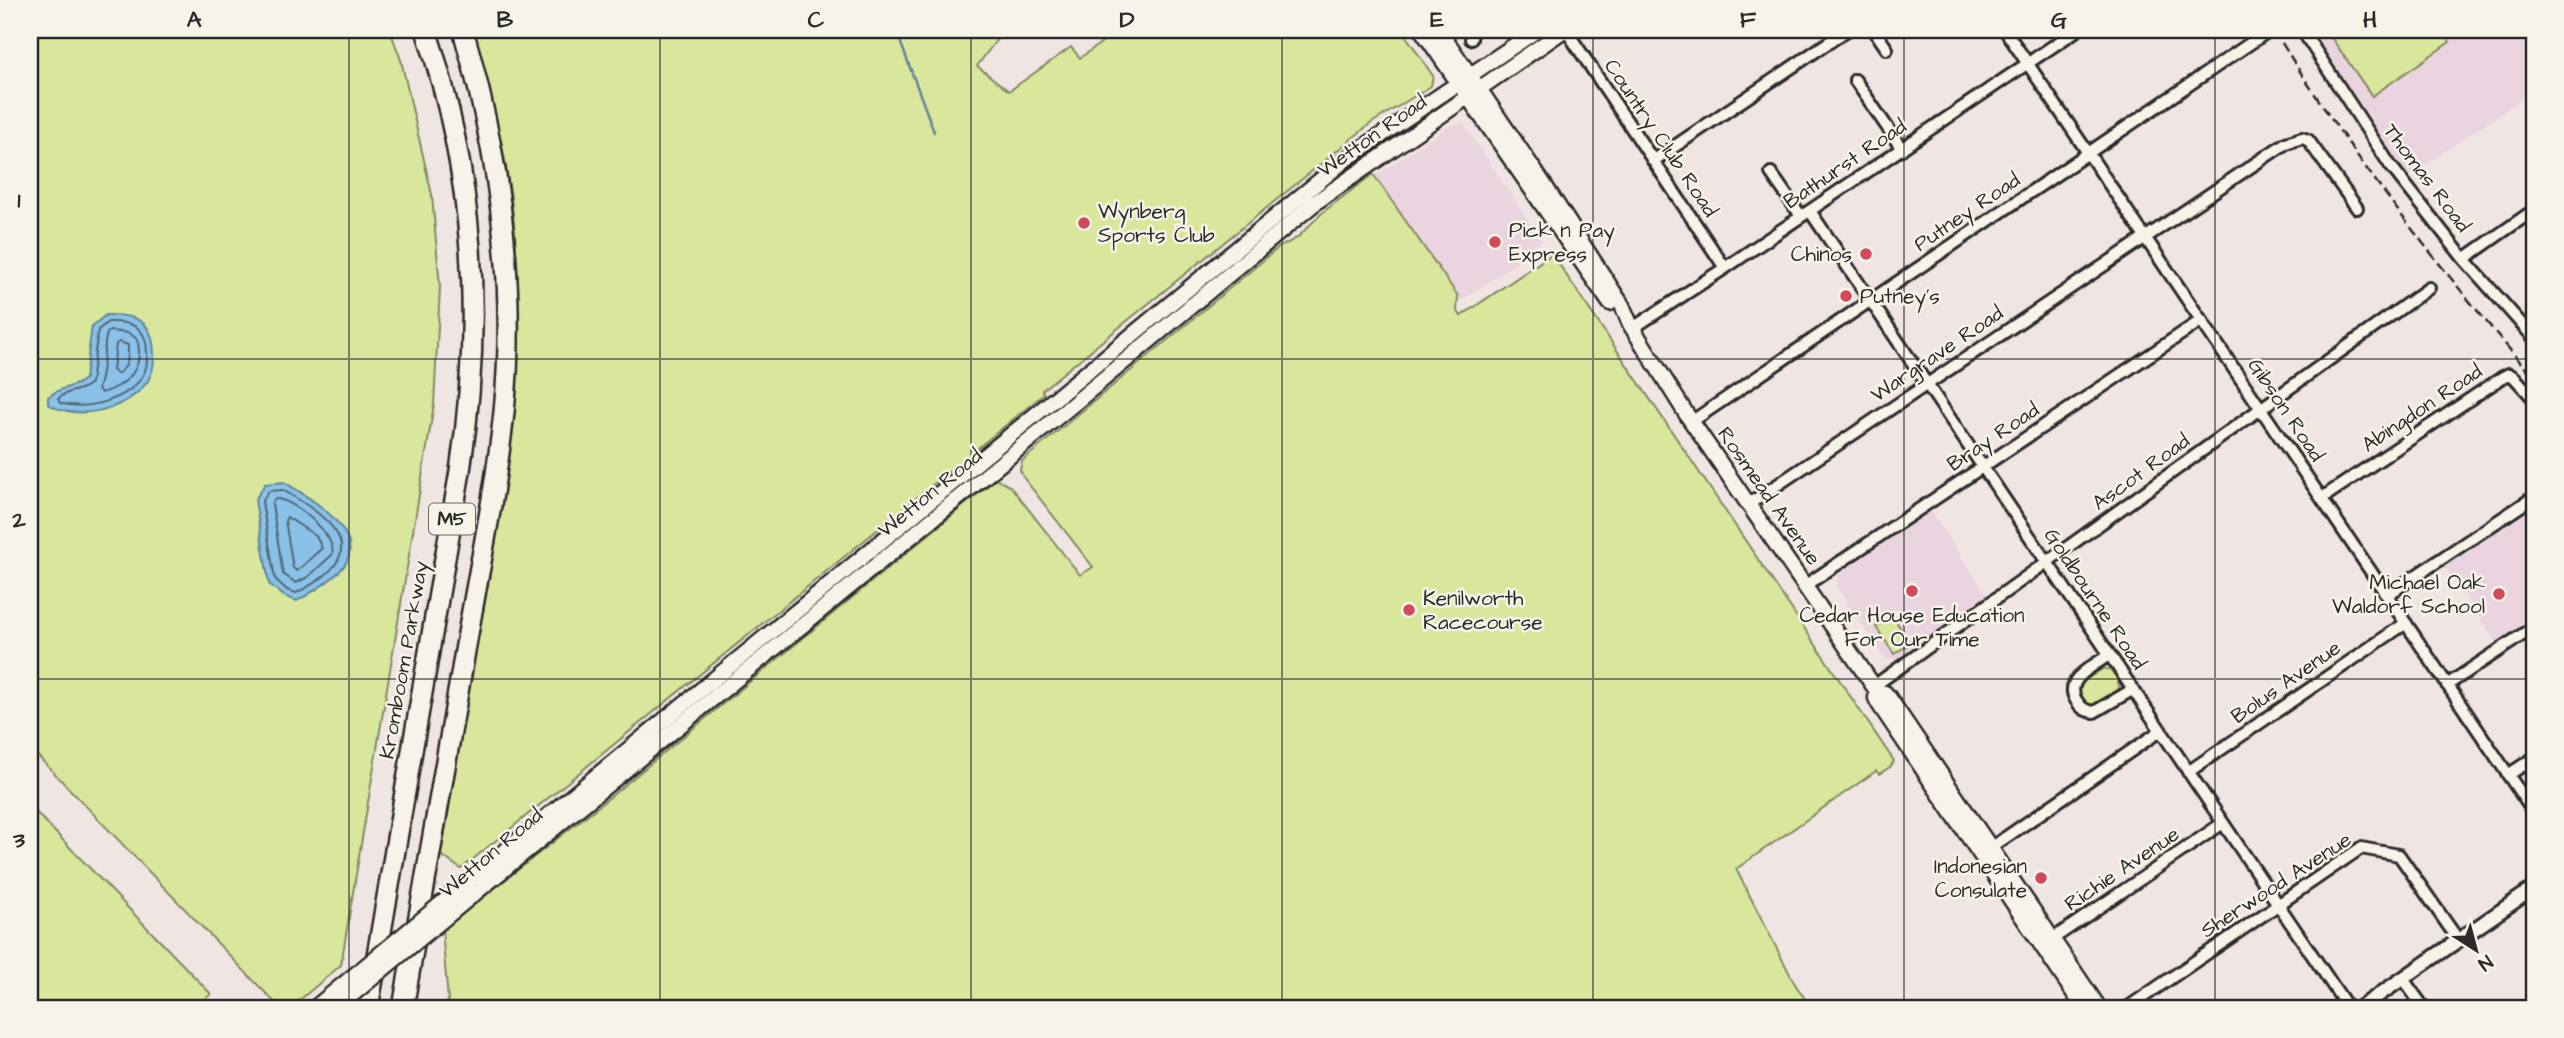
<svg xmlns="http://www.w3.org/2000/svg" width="2564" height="1038" viewBox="0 0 2564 1038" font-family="'Architects Daughter',sans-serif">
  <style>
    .built { fill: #ead4df }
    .green { fill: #d8e79b; stroke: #828963; stroke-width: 2 }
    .water { fill: #8ac1e8; stroke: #64859c; stroke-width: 2 }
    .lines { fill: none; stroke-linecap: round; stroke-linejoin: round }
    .shore { stroke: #516777; stroke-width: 2 }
    .stream { stroke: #64859c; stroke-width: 2.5 }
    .minor-casing { stroke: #2b2b2b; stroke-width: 16 }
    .tertiary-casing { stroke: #2b2b2b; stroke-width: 18 }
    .secondary-casing { stroke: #2b2b2b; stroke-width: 19 }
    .motorway-casing { stroke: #2b2b2b; stroke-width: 24 }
    .minor { stroke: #f7f3e8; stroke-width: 10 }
    .tertiary { stroke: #f7f3e8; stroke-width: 12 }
    .secondary { stroke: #f7f3e8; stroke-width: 14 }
    .motorway { stroke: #f7f3e8; stroke-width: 19 }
    .rail { stroke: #2b2b2b; stroke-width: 2.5; stroke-dasharray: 10 5; stroke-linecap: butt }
    .secondary-bridge-casing { stroke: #2b2b2b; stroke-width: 19; stroke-linecap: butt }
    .secondary-bridge { stroke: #f7f3e8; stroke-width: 14 }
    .grid { fill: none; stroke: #2b2b2b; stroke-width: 2; stroke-opacity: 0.55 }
    .poi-dot { fill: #d1495b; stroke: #f7f3e8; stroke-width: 2.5 }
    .labels { text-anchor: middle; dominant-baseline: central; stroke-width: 5; stroke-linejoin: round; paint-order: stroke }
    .shield { fill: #f7f3e8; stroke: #686764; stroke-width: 2 }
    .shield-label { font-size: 19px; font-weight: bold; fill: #2b2b2b }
    .street-label { font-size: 21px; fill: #2b2b2b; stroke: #f7f3e8 }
    .poi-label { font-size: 21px; fill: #2b2b2b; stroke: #f7f3e8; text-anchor: start }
    .neatline { fill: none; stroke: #2b2b2b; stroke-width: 2.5 }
    .grid-label { font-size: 23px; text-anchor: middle; font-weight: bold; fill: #2b2b2b }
  </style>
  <rect width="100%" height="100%" fill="#f1e5e4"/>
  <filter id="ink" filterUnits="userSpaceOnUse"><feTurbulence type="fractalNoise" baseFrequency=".0143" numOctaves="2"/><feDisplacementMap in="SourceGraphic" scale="14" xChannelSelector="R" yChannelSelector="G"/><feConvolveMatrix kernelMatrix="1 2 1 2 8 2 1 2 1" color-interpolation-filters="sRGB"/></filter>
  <g filter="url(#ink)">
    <path class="built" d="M 2312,30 L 2534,30 L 2534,91 L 2407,177 Z
      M 1463,123 L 1542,241 L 1520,255 L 1519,261 L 1461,301 L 1375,176 L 1447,127 Z
      M 2534,507 L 2534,621 L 2498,645 L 2445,567 Z
      M 1930,511 L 1988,596 L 1898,661 L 1885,659 L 1836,586 L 1839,573 Z"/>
    <path class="green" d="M 30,30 L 390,30 L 401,60 L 432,195 L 440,287 L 434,405 L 341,965 L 290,1008 L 280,1008 L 30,748 Z
      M 474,30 L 1004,30 L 977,66 L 1009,91 L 1071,47 L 1080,58 L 1119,30 L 1402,30 L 1433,76 L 1431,86 L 1370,124 L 1042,390 L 1044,394 L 461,869 L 441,855 L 507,462 C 517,378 523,291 512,207 C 505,147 489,88 474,30 Z
      M 2326,30 L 2442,30 L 2450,42 L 2372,96 Z
      M 1373,174 L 1458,296 L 1457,310 L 1461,316 L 1552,254 L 1894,761 L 1890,767 L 1879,774 L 1876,771 L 1736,869 L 1795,984 L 1811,1008 L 446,1008 L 448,1000 L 442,930 L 610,797 L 996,479 L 1011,487 L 1080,575 L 1093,567 L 1023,477 L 1020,470 L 1022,461 L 1278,248 L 1297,238 L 1323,212 Z
      M 1893,616 L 1910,644 L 1894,654 L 1876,627 Z
      M 2104,668 C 2116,672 2119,678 2119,690 L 2095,707 L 2086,704 L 2078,692 L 2079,684 Z
      M 30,806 L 211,994 L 195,1008 L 30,1008 Z"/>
    <path class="water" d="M 106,315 C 140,314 154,323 154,357 C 154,368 152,378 143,387 C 121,411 77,421 48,404 L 48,397 C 61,386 75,388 85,379 L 92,326 Z
      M 284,482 C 307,496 362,528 347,561 C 340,576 311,593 297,601 L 284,596 L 269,584 L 255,500 L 265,484 Z"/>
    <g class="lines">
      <path class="shore" d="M 108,322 C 133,321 147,327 147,354 C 147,362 147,368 143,375 C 129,400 87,411 60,403 L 58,399 C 66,389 81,393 91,383 L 98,330 Z
        M 110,331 L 129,333 L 137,339 C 145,367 128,386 101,393 L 98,389 C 105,371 102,352 107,333 Z
        M 119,342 L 128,345 C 128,358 129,367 117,374 L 113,370 L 116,344 Z
        M 283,490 C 339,523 374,555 296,593 L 287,590 L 275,579 L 262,502 L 269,491 Z
        M 275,499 C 293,498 338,536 332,555 L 308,577 L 296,583 L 283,574 L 272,504 Z
        M 287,517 L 316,536 L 322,548 L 297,571 L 293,568 L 285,520 Z"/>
      <path class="stream" d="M 896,30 L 934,132"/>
      <g class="minor-casing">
        <path id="minor" d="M 1566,30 L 1725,268
          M 1874,30 L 1887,49
          M 2005,30 L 2534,813
          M 2302,30 L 2390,165 L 2464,259 L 2534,338
          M 1471,39 L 1472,30
          M 1855,80 L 1902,149
          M 1653,161 L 1847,30
          M 1771,173 L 1801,216
          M 1810,211 L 2348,1008
          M 2464,259 L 2534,210
          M 1633,328 L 1725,268 L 2077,30
          M 1691,422 L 2264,34
          M 2322,498 L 2503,377 L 2509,374 L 2514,377 L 2534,399
          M 1749,504 L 2286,143 L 2302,138 L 2308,140 L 2357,208
          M 1806,585 L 2202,320
          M 2387,595 L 2534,497
          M 2109,655 C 2095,665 2063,679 2076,700 C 2081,708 2085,711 2094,712 L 2132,690
          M 2447,685 L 2534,627
          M 1874,686 L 2429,288
          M 2188,772 L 2406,623
          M 2508,775 L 2534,758
          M 1986,851 L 2160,731
          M 2048,942 L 2223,823
          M 2403,979 L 2424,1008
          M 2127,1008 L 2361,848 L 2399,855 L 2459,941"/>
      </g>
      <g class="tertiary-casing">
        <path id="tertiary" d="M 2360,1008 L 2534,888"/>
      </g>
      <g class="secondary-casing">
        <path id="secondary" d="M 1422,30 L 1610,303
          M 1439,30 L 1543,183 L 1622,305 L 1630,324 L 1687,415 L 1877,691 L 1885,693 L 1889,698 L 2099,1008
          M 1877,691 L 1876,698 L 1879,704 L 2084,1008
          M 470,880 L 1346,159 L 1537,30
          M 475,893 L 1077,401 L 1316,202 L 1564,30"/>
      </g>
      <g class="motorway-casing">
        <path id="motorway" d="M 368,1008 L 460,471 C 483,319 475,177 426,30
          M 403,1008 C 423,895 442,782 462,669 C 476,583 495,498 504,412 C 517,283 499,154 463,30"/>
      </g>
      <use href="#minor" class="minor"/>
      <use href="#tertiary" class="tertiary"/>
      <use href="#secondary" class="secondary"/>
      <use href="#motorway" class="motorway"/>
      <path class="rail" d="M 2274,30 C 2350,155 2439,267 2534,378"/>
      <g class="secondary-bridge-casing">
        <path id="secondary-bridge" d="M 316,1007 L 470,880
          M 336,1008 L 475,893"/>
      </g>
      <use href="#secondary-bridge" class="secondary-bridge"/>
    </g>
  </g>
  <path class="grid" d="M 349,30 L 349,1008M 660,30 L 660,1008M 971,30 L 971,1008M 1282,30 L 1282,1008M 1593,30 L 1593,1008M 1904,30 L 1904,1008M 2215,30 L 2215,1008M 30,359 L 2534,359M 30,679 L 2534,679"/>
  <g class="poi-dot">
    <circle cx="1084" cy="223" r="7"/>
    <circle cx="1495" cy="242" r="7"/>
    <circle cx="1866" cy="254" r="7"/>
    <circle cx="1846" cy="296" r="7"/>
    <circle cx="1912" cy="591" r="7"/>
    <circle cx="2499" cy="594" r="7"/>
    <circle cx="1409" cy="610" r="7"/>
    <circle cx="2041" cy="878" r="7"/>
  </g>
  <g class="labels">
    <rect class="shield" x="429" y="503.5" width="46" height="31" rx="5"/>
    <g class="shield-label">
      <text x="452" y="519">M5</text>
    </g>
    <g class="street-label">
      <text transform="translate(1372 136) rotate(-35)">Wetton Road</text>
      <text transform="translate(1661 138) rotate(56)">Country Club Road</text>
      <text transform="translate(1845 164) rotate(-34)">Bathurst Road</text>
      <text transform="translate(2427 178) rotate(53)">Thomas Road</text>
      <text transform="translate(1967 212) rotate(-34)">Putney Road</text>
      <text transform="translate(1937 354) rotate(-34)">Wargrave Road</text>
      <text transform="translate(2422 408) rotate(-34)">Abingdon Road</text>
      <text transform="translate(2286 410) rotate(56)">Gibson Road</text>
      <text transform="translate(1993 437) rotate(-34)">Bray Road</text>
      <text transform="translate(2141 472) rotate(-36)">Ascot Road</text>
      <text transform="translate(930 493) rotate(-39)">Wetton Road</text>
      <text transform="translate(1769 496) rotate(55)">Rosmead Avenue</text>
      <text transform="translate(2095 599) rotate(56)">Goldbourne Road</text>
      <text transform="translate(404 660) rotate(-80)">Kromboom Parkway</text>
      <text transform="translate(2286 682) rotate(-35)">Bolus Avenue</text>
      <text transform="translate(491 853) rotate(-40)">Wetton Road</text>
      <text transform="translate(2122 869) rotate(-34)">Richie Avenue</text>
      <text transform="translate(2276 885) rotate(-33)">Sherwood Avenue</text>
    </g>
    <g class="poi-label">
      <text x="1098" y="211">Wynberg<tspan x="1098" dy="24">Sports Club</tspan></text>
      <text x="1509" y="230">Pick n Pay<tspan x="1509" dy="24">Express</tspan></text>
      <text x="1852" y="254" text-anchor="end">Chinos</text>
      <text x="1860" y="296">Putney's</text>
      <text x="2485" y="582" text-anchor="end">Michael Oak<tspan x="2485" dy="24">Waldorf School</tspan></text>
      <text x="1423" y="598">Kenilworth<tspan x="1423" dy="24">Racecourse</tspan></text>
      <text x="1912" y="615" text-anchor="middle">Cedar House Education<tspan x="1912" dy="24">For Our Time</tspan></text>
      <text x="2027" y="866" text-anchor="end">Indonesian<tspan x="2027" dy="24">Consulate</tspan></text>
    </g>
  </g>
  <rect width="2564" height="1038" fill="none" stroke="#f7f3e8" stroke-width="77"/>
  <g transform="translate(2476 950) rotate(144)" stroke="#f7f3e8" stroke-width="5" paint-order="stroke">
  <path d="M0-5L12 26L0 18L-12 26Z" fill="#2b2b2b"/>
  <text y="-10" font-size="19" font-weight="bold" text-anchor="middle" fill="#2b2b2b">N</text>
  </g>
  <rect x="38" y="38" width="2488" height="962" class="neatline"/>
  <g class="grid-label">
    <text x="194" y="27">A</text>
    <text x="505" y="27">B</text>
    <text x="816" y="27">C</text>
    <text x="1127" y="27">D</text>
    <text x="1437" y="27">E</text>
    <text x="1748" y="27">F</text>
    <text x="2059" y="27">G</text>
    <text x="2370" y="27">H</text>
    <text x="19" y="207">1</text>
    <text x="19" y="527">2</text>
    <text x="19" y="847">3</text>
  </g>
</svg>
